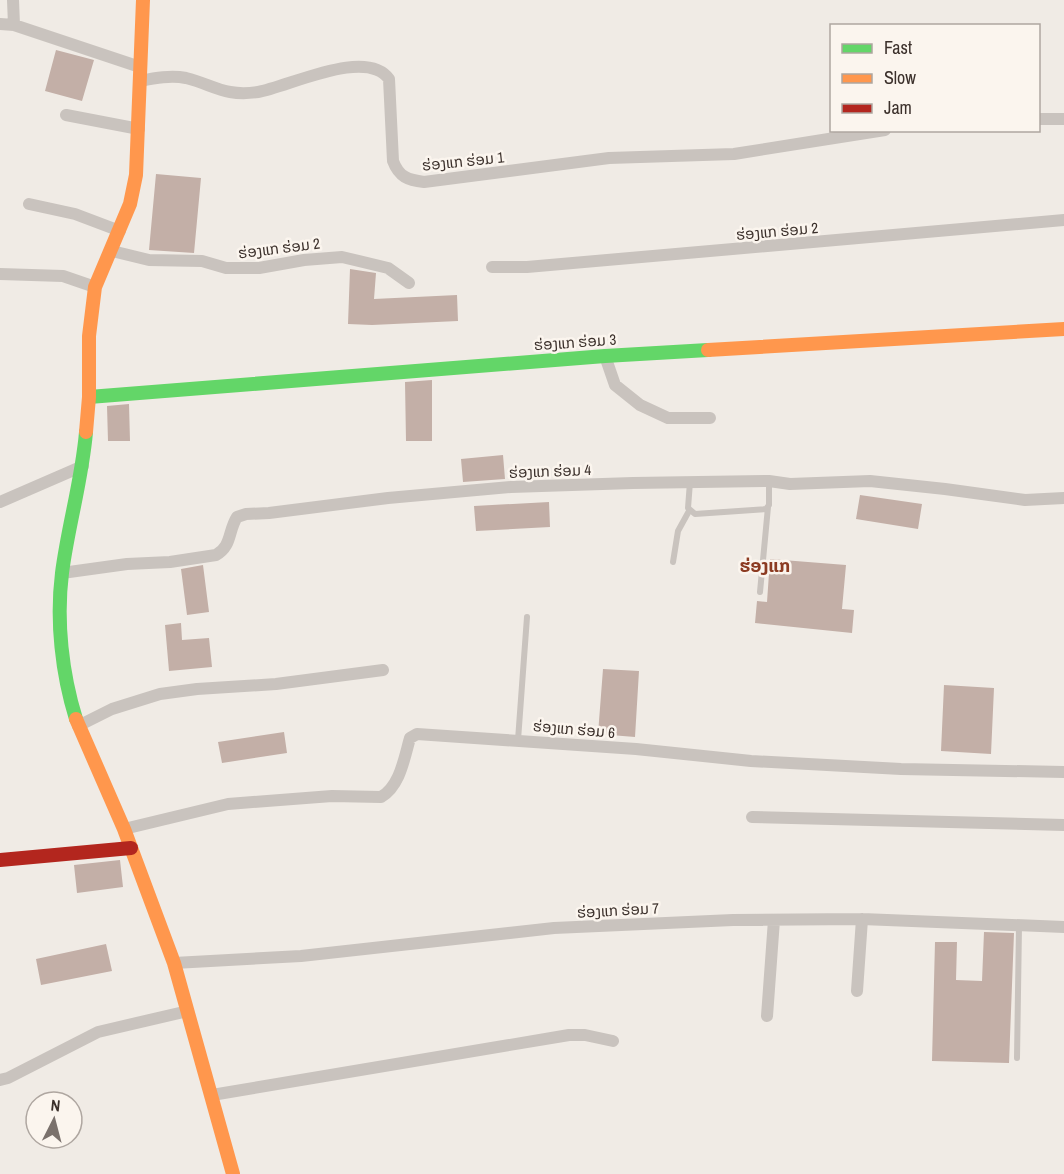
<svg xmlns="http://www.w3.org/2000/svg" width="1064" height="1174" viewBox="0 0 1064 1174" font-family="'Archivo Narrow','Noto Sans Lao',sans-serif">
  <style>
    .building { fill: #c3afa7 }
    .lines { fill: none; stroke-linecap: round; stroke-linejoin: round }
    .lane { stroke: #c9c3be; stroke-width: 6 }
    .street { stroke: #c9c3be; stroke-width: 12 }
    .fast { stroke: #63d668; stroke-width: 14 }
    .slow { stroke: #ff974d; stroke-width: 14 }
    .jam { stroke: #b3261e; stroke-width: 14 }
    .labels { text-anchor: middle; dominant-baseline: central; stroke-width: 5; stroke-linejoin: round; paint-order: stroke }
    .street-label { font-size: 15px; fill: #3b302b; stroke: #fbf5ee }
    .quarter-label { font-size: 18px; font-weight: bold; fill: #8c3b22; stroke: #fbf5ee }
  </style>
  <rect width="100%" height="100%" fill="#f0ebe5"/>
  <path class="building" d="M 56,50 L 94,60 L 82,101 L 45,91 Z
    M 156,174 L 201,178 L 194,253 L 149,250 Z
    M 350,269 L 376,273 L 374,299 L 457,295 L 458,321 L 372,325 L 348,324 Z
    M 432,380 L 432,441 L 406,441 L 405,382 Z
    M 129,404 L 130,441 L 108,441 L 107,406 Z
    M 503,455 L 505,479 L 463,482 L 461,459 Z
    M 860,495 L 922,504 L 918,529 L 856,519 Z
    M 549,502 L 550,527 L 476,531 L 474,506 Z
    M 770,559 L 846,565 L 842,609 L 854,610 L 852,633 L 755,623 L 757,601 L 767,602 Z
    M 203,565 L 209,612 L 187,615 L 181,569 Z
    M 181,623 L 182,640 L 209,638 L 212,667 L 169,671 L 165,625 Z
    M 603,669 L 639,671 L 635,737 L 598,734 Z
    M 944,685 L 994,688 L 991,754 L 941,751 Z
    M 284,732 L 287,753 L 222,763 L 218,742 Z
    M 120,860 L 123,887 L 77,893 L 74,865 Z
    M 984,932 L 1014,933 L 1009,1063 L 932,1061 L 935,942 L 957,942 L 956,980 L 982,981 Z
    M 106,944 L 112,971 L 41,985 L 36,959 Z"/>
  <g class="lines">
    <path class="lane" d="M 690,482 L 688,508 L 695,514 L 766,509 L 769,505 L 769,481
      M 673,562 L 678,531 L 689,511
      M 760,592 L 768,507
      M 518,740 L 527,617
      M 1017,1058 L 1019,926"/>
    <path class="street" d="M 13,0 L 14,25
      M 0,24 L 14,25 L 140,67
      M 140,81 C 155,78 171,75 186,78 C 214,85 225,97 258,92 C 288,87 366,47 389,79 L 393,161 C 399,177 408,180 424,182 L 609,158 L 734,154 L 885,130
      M 66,115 L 139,129
      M 1038,119 L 1064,119
      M 29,204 L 75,214 L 120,231
      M 112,251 L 149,260 L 202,261 L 226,268 L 259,268 L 304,260 L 342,257 L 388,268 L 409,283
      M 492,267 L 527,267 L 1064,220
      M 0,274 L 63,276 L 95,287
      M 605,356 L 615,385 L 640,405 L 668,418 L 710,418
      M 0,502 L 83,466
      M 62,573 L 127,564 L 170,562 L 216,555 C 232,546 228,531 237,517 L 246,514 L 269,513 L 388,498 L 511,487 L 633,483 L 769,481 L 790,484 L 870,481 L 945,489 L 1025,500 L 1064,498
      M 78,726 L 112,709 L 160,694 L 197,689 L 276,684 L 383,670
      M 752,817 L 1064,825
      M 124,829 L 228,804 L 332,796 L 381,797 C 400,786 404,759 410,738 L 417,734 L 636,749 L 751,761 L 901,769 L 1064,772
      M 174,963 L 301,956 L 554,928 L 733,920 L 862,919 L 1064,927
      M 857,991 L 862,919
      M 767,1016 L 774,920
      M 0,1080 L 8,1078 L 98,1032 L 188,1011
      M 212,1095 L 569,1035 L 585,1035 L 613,1041"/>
    <path class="fast" d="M 89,397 L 605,356 L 708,350
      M 76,719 C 62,674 56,621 62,573 C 68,526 82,480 86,432"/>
    <path class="slow" d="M 708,350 L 1064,329
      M 86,432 L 89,397 L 89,336 L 95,287 L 130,204 L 136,175 L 143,0
      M 76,719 L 124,829 L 174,963 L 233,1174"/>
    <path class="jam" d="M 0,860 L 131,848"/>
  </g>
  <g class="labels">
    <g class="street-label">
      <text transform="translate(463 161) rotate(-6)">ຮ່ອງແກ ຮ່ອມ 1</text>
      <text transform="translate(777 231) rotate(-5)">ຮ່ອງແກ ຮ່ອມ 2</text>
      <text transform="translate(279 248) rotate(-7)">ຮ່ອງແກ ຮ່ອມ 2</text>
      <text transform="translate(575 342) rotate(-4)">ຮ່ອງແກ ຮ່ອມ 3</text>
      <text transform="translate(550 471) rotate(-2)">ຮ່ອງແກ ຮ່ອມ 4</text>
      <text transform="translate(574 729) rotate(5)">ຮ່ອງແກ ຮ່ອມ 6</text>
      <text transform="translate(618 910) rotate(-3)">ຮ່ອງແກ ຮ່ອມ 7</text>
    </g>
    <g class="quarter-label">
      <text x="765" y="565">ຮ່ອງແກ</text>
    </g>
  </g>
  <rect x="830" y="24" width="210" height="108" fill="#fbf5ee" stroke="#aea6a0" stroke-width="1.5"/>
  <rect x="842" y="44" width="30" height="9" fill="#63d668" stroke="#aea6a0" stroke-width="1.5"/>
  <text x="884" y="54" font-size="18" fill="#3b302b">Fast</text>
  <rect x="842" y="74" width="30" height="9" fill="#ff974d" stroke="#aea6a0" stroke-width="1.5"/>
  <text x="884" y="84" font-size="18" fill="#3b302b">Slow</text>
  <rect x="842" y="104" width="30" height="9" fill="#b3261e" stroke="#aea6a0" stroke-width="1.5"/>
  <text x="884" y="114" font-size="18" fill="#3b302b">Jam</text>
  <g transform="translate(54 1120) rotate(6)"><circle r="28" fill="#fbf5ee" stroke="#aea6a0" stroke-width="1.5"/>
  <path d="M0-4.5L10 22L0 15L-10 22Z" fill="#7a716c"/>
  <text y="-9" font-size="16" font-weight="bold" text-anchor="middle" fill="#3b302b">N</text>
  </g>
</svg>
